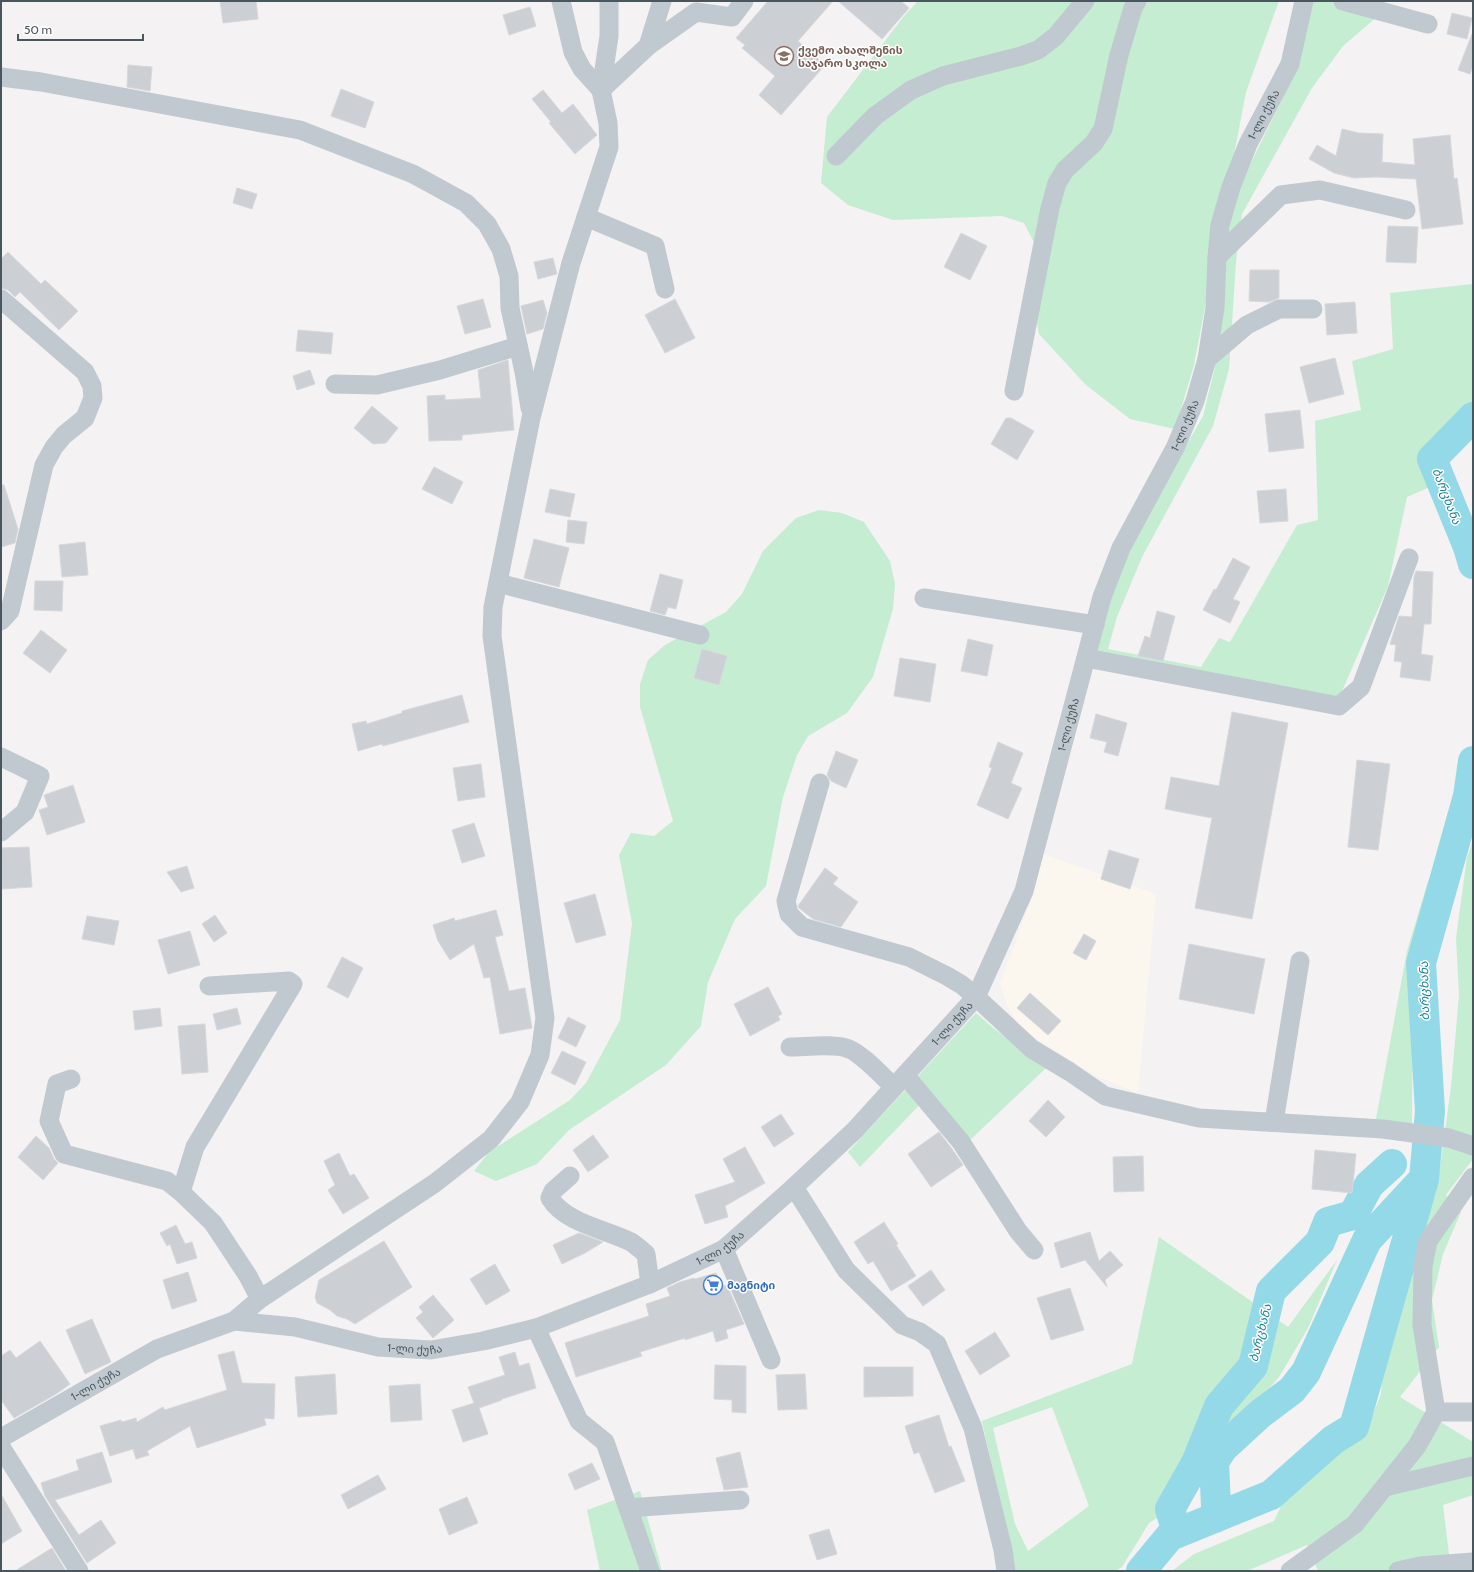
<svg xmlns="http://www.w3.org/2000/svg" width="1474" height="1572" viewBox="0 0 1474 1572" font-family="Cabin,'Noto Sans Georgian',sans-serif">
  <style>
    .commercial { fill: #fcf7ee }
    .green { fill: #c4edd2; fill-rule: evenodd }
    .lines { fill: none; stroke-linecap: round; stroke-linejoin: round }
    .river { stroke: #94d9e7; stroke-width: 30 }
    .building { fill: #cccfd3; stroke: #d6d8dc }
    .minor { stroke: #c0c9cf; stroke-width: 19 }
    .labels { text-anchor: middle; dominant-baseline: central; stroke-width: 3; stroke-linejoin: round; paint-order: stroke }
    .education-label { font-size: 11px; font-weight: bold; fill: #785e54; stroke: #fff; text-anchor: start }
    .street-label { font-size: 11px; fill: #4a565e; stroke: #fff }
    .shop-label { font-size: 11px; font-weight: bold; fill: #366cbe; stroke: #fff; text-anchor: start }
    .water-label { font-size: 12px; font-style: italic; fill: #168197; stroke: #fff }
  </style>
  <rect width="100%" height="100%" fill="#f4f2f2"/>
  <path class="commercial" d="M 1043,854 L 1156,894 L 1138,1093 L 1096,1076 L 1022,1030 L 1007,1006 L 1000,983 L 1029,906 Z"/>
  <path class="green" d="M 918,1 L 1279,1 L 1246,92 L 1194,365 L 1175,429 L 1130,419 L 1086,385 L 1039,334 L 1035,312 L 1041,256 L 1024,223 L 1002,216 L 893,220 L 848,205 L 821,183 L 827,117 L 904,16 Z
    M 1313,1 L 1378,1 L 1378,16 L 1343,46 L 1312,88 L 1242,214 L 1236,262 L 1229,369 L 1213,426 L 1142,557 L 1117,617 L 1108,649 L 1201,667 L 1219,638 L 1230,642 L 1297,525 L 1318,520 L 1315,421 L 1361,410 L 1352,361 L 1393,349 L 1390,293 L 1473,284 L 1473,405 L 1431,444 L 1423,461 L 1430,487 L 1407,497 L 1388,586 L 1339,698 L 1095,652 L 1108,600 L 1129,546 L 1203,416 L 1215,367 L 1228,225 L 1242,181 L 1297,69 Z
    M 819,510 L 842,513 L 864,522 L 890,561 L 895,584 L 893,609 L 873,677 L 847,713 L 808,736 L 797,755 L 783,797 L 766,886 L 735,919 L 708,982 L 701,1026 L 666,1065 L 569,1130 L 537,1164 L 496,1181 L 474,1171 L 489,1152 L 570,1100 L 586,1083 L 620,1020 L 632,923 L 619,855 L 631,833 L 654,836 L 673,821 L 640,707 L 640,684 L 648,660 L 665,645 L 726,612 L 742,594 L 763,551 L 796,518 Z
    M 1473,840 L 1473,1159 L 1446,1195 L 1461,1212 L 1443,1254 L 1432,1300 L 1439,1347 L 1400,1397 L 1473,1442 L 1473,1495 L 1443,1505 L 1451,1571 L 1318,1571 L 1307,1545 L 1247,1571 L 1172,1571 L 1194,1554 L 1274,1521 L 1282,1504 L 1298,1480 L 1326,1464 L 1348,1443 L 1367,1429 L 1381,1394 L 1384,1345 L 1401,1282 L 1426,1222 L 1439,1175 L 1451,1087 L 1459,995 L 1456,938 L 1467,857 Z
    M 1429,878 L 1413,968 L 1412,1125 L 1376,1119 L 1407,951 Z
    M 976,1013 L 992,1027 L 1046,1068 L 967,1143 L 928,1096 L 860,1167 L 848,1152 Z
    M 1159,1237 L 1288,1327 L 1337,1260 L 1308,1328 L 1279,1377 L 1253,1407 L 1215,1440 L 1186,1500 L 1149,1523 L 1122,1567 L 1116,1571 L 1015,1571 L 982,1421 L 1132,1364 ZM 1052,1407 L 1089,1506 L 1028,1551 L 1015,1524 L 993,1428 Z
    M 640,1491 L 662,1571 L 600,1571 L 587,1510 Z"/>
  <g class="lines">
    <path class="river" d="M 1473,417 L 1432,459 L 1468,547 L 1473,564
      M 1215,1518 L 1216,1506 L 1214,1462 L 1223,1448 L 1260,1414 L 1292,1390 L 1306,1372 L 1367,1240 L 1420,1183
      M 1177,1533 L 1170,1509 L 1196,1463 L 1219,1406 L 1253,1366 L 1271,1291 L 1320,1242 L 1328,1222 L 1353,1215 L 1369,1185 L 1392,1164
      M 1141,1571 L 1170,1536 L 1271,1495 L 1333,1440 L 1354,1427 L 1424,1179 L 1430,1111 L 1421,963 L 1468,796 L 1473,761"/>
  </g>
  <path class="building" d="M 220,1 L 256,1 L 258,19 L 223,23 Z
    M 768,1 L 833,1 L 798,41 L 825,65 L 781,115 L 759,95 L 775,76 L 742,48 L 745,45 L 736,38 Z
    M 838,1 L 901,1 L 909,8 L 882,39 Z
    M 530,7 L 536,26 L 509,35 L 503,15 Z
    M 1452,13 L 1472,18 L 1467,39 L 1447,34 Z
    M 1472,34 L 1473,34 L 1473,66 L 1470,74 L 1458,70 Z
    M 128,65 L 152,67 L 150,91 L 127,87 Z
    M 341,89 L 374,102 L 365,128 L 331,116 Z
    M 543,90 L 562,113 L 573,104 L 597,135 L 575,154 L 549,123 L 551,122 L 532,99 Z
    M 1342,129 L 1359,133 L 1383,134 L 1382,162 L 1415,165 L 1413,139 L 1450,135 L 1454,179 L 1457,178 L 1463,224 L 1422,229 L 1416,179 L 1376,177 L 1354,178 L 1334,173 L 1309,159 L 1317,145 L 1336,156 Z
    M 237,188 L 257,194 L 252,209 L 233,203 Z
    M 1388,226 L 1418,227 L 1416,263 L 1386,262 Z
    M 961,233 L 987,246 L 970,280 L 944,267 Z
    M 8,252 L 41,284 L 45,280 L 78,311 L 59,330 L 20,292 L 15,297 L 8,290 L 1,288 L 1,259 Z
    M 553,258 L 557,274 L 538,279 L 534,262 Z
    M 1250,270 L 1279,270 L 1279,298 L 1269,302 L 1249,301 Z
    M 483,299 L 491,327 L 465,334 L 457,306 Z
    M 675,299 L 695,338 L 665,353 L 645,315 Z
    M 543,300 L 547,313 L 543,329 L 527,334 L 521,306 Z
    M 1355,302 L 1357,333 L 1327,335 L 1325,304 Z
    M 298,330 L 333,333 L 331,354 L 296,351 Z
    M 1335,358 L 1344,394 L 1309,403 L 1300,367 Z
    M 508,360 L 514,430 L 462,435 L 462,440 L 429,441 L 427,396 L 445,395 L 445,400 L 481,398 L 478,370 Z
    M 310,370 L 315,384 L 297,390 L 293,376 Z
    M 372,406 L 398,428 L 386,443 L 373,444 L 354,428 Z
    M 1300,410 L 1304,448 L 1269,452 L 1265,414 Z
    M 1006,418 L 1011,418 L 1034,431 L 1017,460 L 991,444 Z
    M 434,467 L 463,482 L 452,504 L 422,489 Z
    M 1,485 L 4,485 L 18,529 L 15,543 L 1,547 Z
    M 550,489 L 575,494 L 570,517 L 545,512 Z
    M 1286,489 L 1288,521 L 1260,523 L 1257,491 Z
    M 568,520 L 587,522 L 584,544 L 566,542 Z
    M 534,539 L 569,548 L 559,587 L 524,578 Z
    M 85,542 L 88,575 L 62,577 L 59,545 Z
    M 1233,558 L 1250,567 L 1233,599 L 1240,602 L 1230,623 L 1203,610 L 1214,589 L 1216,590 Z
    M 1416,571 L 1433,572 L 1431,624 L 1424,624 L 1421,654 L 1433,656 L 1430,681 L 1400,677 L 1402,662 L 1394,661 L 1396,645 L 1390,644 L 1399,616 L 1412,617 L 1414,577 Z
    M 660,574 L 683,580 L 676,609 L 668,607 L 665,615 L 650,611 Z
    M 35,581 L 63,581 L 62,611 L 34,610 Z
    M 1157,611 L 1175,616 L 1163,661 L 1138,656 L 1145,636 L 1150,638 Z
    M 41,630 L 67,650 L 50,673 L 23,653 Z
    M 968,639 L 993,645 L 987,676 L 961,671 Z
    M 702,649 L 727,656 L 719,685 L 694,678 Z
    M 900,658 L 936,664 L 930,702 L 894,696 Z
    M 462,695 L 469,722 L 383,746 L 382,744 L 358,751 L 352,724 L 366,721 L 367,724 L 402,713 L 402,711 Z
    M 1232,712 L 1288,723 L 1252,919 L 1195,908 L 1212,818 L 1165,809 L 1171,777 L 1219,786 Z
    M 1096,714 L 1127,723 L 1118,756 L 1104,752 L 1107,742 L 1090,738 Z
    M 998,742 L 1023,753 L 1011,783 L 1022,788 L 1008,819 L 977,805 L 992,768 L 989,767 Z
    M 836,751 L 858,760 L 846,788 L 831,781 L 827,775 Z
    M 1357,760 L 1390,764 L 1378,850 L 1348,847 Z
    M 481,764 L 485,797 L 458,801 L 453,768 Z
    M 73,785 L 85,822 L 47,835 L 39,810 L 48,807 L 44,795 Z
    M 474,823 L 485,856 L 462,863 L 452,830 Z
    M 29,847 L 32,887 L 2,889 L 1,848 Z
    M 1109,850 L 1139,859 L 1130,889 L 1101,879 Z
    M 187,866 L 194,888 L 181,892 L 167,872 Z
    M 825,868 L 838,878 L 833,884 L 858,902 L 841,927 L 813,919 L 799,908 L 798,906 Z
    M 595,894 L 606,935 L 576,943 L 564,903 Z
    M 496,910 L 503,935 L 495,937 L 509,991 L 525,988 L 532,1028 L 500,1034 L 490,977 L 484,978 L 474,944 L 450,960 L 438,941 L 433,925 L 454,918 L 455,921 Z
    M 215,915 L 227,933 L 214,942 L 202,924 Z
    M 87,916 L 119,921 L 114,945 L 82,939 Z
    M 190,931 L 200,965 L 168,974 L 158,940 Z
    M 1084,934 L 1096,941 L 1086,960 L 1073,953 Z
    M 1189,944 L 1265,959 L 1254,1014 L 1179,999 Z
    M 342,957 L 363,968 L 348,998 L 327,987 Z
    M 768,987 L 782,1014 L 778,1016 L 780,1020 L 750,1036 L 734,1004 Z
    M 1030,993 L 1061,1021 L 1048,1035 L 1017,1008 Z
    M 160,1008 L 162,1026 L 135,1030 L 133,1011 Z
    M 237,1008 L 241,1024 L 217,1030 L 213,1014 Z
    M 568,1017 L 586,1026 L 576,1047 L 558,1038 Z
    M 205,1024 L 208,1072 L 182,1074 L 178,1026 Z
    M 562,1051 L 586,1062 L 575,1085 L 551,1073 Z
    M 1048,1100 L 1065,1117 L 1046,1137 L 1029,1121 Z
    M 781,1114 L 794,1134 L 774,1147 L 761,1127 Z
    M 939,1132 L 952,1149 L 963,1165 L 931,1187 L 908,1154 Z
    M 593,1135 L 609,1157 L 588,1172 L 573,1150 Z
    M 36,1136 L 49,1148 L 54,1159 L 58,1163 L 43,1180 L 18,1157 Z
    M 745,1147 L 765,1183 L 725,1206 L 728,1217 L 705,1224 L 695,1195 L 735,1182 L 723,1159 Z
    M 1315,1150 L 1356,1154 L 1352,1193 L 1312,1189 Z
    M 339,1153 L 350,1176 L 354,1174 L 369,1198 L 343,1214 L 328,1190 L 335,1185 L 324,1161 Z
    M 1143,1156 L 1144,1191 L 1114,1192 L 1113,1157 Z
    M 884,1222 L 898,1244 L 896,1245 L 916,1276 L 891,1291 L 873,1261 L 868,1264 L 854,1242 Z
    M 176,1225 L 185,1244 L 192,1242 L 197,1258 L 177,1264 L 170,1244 L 167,1246 L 160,1233 Z
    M 1090,1232 L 1099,1261 L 1110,1251 L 1123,1265 L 1105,1280 L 1107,1287 L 1085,1260 L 1061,1268 L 1054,1243 Z
    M 579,1233 L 603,1242 L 585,1253 L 562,1264 L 553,1245 Z
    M 384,1241 L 412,1287 L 355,1324 L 347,1319 L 337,1316 L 330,1310 L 317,1303 L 315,1297 L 319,1280 Z
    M 495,1264 L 510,1291 L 486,1305 L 470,1279 Z
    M 931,1270 L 945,1290 L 923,1306 L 908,1286 Z
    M 188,1272 L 197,1301 L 172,1309 L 163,1280 Z
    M 716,1273 L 721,1287 L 727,1285 L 744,1324 L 726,1330 L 728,1338 L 716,1342 L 713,1331 L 685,1340 L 685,1338 L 640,1352 L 642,1356 L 576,1377 L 565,1343 L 649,1316 L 646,1304 L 670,1296 L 667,1288 L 680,1282 L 694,1278 L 695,1279 Z
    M 1070,1288 L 1084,1330 L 1051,1340 L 1037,1298 Z
    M 433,1295 L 454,1320 L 433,1338 L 416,1318 L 423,1312 L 419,1307 Z
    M 92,1319 L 111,1362 L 85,1374 L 66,1330 Z
    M 995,1332 L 1010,1356 L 980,1375 L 965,1351 Z
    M 40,1341 L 70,1384 L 56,1394 L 14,1418 L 1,1400 L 1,1356 L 10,1350 L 16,1358 Z
    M 234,1351 L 242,1383 L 275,1384 L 274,1419 L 264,1418 L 266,1425 L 197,1448 L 190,1426 L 147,1451 L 149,1455 L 136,1459 L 133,1449 L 110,1456 L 100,1426 L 121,1420 L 122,1422 L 136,1418 L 137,1422 L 163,1407 L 165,1410 L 227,1390 L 218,1355 Z
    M 515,1352 L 519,1366 L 529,1363 L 536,1388 L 502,1399 L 502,1400 L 479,1408 L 488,1434 L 463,1442 L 452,1410 L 474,1403 L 468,1387 L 505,1375 L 499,1357 Z
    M 715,1365 L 746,1366 L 746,1413 L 732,1412 L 732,1400 L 714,1399 Z
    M 864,1367 L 913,1367 L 913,1396 L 864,1397 Z
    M 335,1374 L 337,1414 L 298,1417 L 295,1377 Z
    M 805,1374 L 807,1409 L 778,1410 L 776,1375 Z
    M 420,1384 L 422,1420 L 391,1422 L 389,1386 Z
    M 939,1415 L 949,1447 L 951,1446 L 965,1481 L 935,1493 L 919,1452 L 914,1454 L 905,1426 Z
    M 102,1452 L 112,1482 L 55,1500 L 79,1535 L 101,1520 L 116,1543 L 87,1563 L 45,1496 L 41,1483 L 79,1470 L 76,1460 Z
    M 740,1452 L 748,1487 L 724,1490 L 716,1458 Z
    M 592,1463 L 600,1479 L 575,1490 L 568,1474 Z
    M 378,1475 L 386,1489 L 348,1509 L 341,1495 Z
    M 1,1494 L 22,1531 L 1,1544 Z
    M 467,1497 L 478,1523 L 449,1535 L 439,1509 Z
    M 829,1529 L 837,1554 L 817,1560 L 809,1535 Z
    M 52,1548 L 66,1571 L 15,1571 Z"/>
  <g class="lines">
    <g class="minor">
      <path d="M 1343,1 L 1428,24"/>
      <path d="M 648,46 L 696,12 L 732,17 L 744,1"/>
      <path d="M 1,77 L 41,82 L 300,130 L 413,174 L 466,203 L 487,224 L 501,249 L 509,276 L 510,308 L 524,372 L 530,408"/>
      <path d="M 601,90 L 648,46 L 662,1"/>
      <path d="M 601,90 L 609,36 L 609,1"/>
      <path d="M 836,156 L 875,116 L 911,90 L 943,76 L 1021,56 L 1038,50 L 1056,36 L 1085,1"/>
      <path d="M 586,217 L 655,246 L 665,289"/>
      <path d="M 1217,257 L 1281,195 L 1320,190 L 1406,210"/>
      <path d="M 1,299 L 85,372 L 92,386 L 93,398 L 85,418 L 64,435 L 54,447 L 44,465 L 10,611 L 1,621"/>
      <path d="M 1207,359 L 1247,325 L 1279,309 L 1313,309"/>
      <path d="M 335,384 L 377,385 L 440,370 L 518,346"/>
      <path d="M 1014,391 L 1050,208 L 1057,183 L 1065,170 L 1094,143 L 1103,129 L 1119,55 L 1133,8 L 1137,1"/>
      <path d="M 498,583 L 700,635"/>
      <path d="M 924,598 L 1095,625"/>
      <path d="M 1086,658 L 1339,706 L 1361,687 L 1409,558"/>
      <path d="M 1,757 L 40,776 L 25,812 L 1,832"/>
      <path d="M 820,783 L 786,901 L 789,914 L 802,927 L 909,957 L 947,976 L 962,985 L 976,997 L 1032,1049 L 1070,1072 L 1105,1096 L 1199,1118 L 1383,1129 L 1449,1138 L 1473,1146"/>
      <path d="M 790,1047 C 805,1047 836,1043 849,1049 C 862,1054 883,1077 894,1087"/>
      <path d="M 905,1075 L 961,1142 L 1018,1231 L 1034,1250"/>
      <path d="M 71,1079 L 57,1084 L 49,1121 L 64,1154 L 167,1181 L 181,1192 L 213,1223 L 248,1276 L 260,1299"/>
      <path d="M 1274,1122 L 1300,961"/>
      <path d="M 570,1176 L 553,1191 L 550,1198 C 565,1223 605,1229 631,1242 C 636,1245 641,1250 646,1254 L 650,1284"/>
      <path d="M 794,1187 L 846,1270 L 902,1325 L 920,1332 L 937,1344 L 973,1428 L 1003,1550 L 1006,1571"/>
      <path d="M 181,1192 L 195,1147 L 293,984 L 289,981 L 209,986"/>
      <path d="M 724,1249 L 771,1360"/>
      <path d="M 234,1321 L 260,1299 L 435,1183 L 491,1139 L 520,1102 L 540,1055 L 545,1018 L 492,636 L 493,607 L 531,418 L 571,263 L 609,147 L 608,123 L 601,90 L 582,69 L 573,52 L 561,1"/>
      <path d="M 536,1328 L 579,1421 L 605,1442 L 650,1571"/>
      <path d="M 1436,1412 L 1473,1412"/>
      <path id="s1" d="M 1,1438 L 157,1349 L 234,1321 L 295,1327 L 378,1347 L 431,1350 L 483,1341 L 536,1328 L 650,1284 L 724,1249 L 794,1187 L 855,1130 L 905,1075 L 976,997 L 1024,891 L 1102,597 L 1121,548 L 1175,448 L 1195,401 L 1207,359 L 1215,308 L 1217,257 L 1220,225 L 1231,187 L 1248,144 L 1290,64 L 1304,1"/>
      <path d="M 1,1447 L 79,1571"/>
      <path d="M 1385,1487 L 1473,1466"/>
      <path d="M 628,1508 L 740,1500"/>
      <path d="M 1290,1571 L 1355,1524 L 1417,1446 L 1436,1412 L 1422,1325 L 1423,1266 L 1428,1241 L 1473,1177"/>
      <path d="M 1398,1571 L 1420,1566 L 1473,1562"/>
    </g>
  </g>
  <defs>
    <g id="school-ring" transform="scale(1)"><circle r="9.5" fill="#fff" stroke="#8d6e63" stroke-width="1.5"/><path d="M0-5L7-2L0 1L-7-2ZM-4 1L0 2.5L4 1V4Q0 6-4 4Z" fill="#8d6e63"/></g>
    <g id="supermarket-ring" transform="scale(1)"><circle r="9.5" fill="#fff" stroke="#3f7fe0" stroke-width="1.5"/><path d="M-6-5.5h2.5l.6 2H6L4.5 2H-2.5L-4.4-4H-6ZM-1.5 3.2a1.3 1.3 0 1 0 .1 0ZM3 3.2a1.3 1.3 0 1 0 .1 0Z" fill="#3f7fe0"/></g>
  </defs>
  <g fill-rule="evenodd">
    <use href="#school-ring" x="784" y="56"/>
    <use href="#supermarket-ring" x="713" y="1285"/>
  </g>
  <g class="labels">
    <g class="education-label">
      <text x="798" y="50">ქვემო ახალშენის<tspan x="798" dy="13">საჯარო სკოლა</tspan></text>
    </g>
    <g class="street-label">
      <text stroke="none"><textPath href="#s1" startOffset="2065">1-ლი ქუჩა</textPath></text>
      <text stroke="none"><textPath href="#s1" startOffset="1741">1-ლი ქუჩა</textPath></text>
      <text stroke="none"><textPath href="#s1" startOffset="1418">1-ლი ქუჩა</textPath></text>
      <text stroke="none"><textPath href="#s1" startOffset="1094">1-ლი ქუჩა</textPath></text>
      <text stroke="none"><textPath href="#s1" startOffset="770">1-ლი ქუჩა</textPath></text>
      <text stroke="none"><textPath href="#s1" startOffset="445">1-ლი ქუჩა</textPath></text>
      <text stroke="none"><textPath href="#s1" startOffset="109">1-ლი ქუჩა</textPath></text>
    </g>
    <g class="shop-label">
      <text x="727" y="1285">მაგნიტი</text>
    </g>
    <g class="water-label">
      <text transform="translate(1447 496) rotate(69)">ბარცხანა</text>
      <text transform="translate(1424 991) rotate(-91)">ბარცხანა</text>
      <text transform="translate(1260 1333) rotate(-76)">ბარცხანა</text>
    </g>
  </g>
  <rect width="1474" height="1572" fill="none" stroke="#4a565e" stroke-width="4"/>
  <path d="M18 34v6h125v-6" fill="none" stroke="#4a565e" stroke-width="2"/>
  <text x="24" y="34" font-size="12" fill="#4a565e" stroke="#ffffff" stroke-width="3" paint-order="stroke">50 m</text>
</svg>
